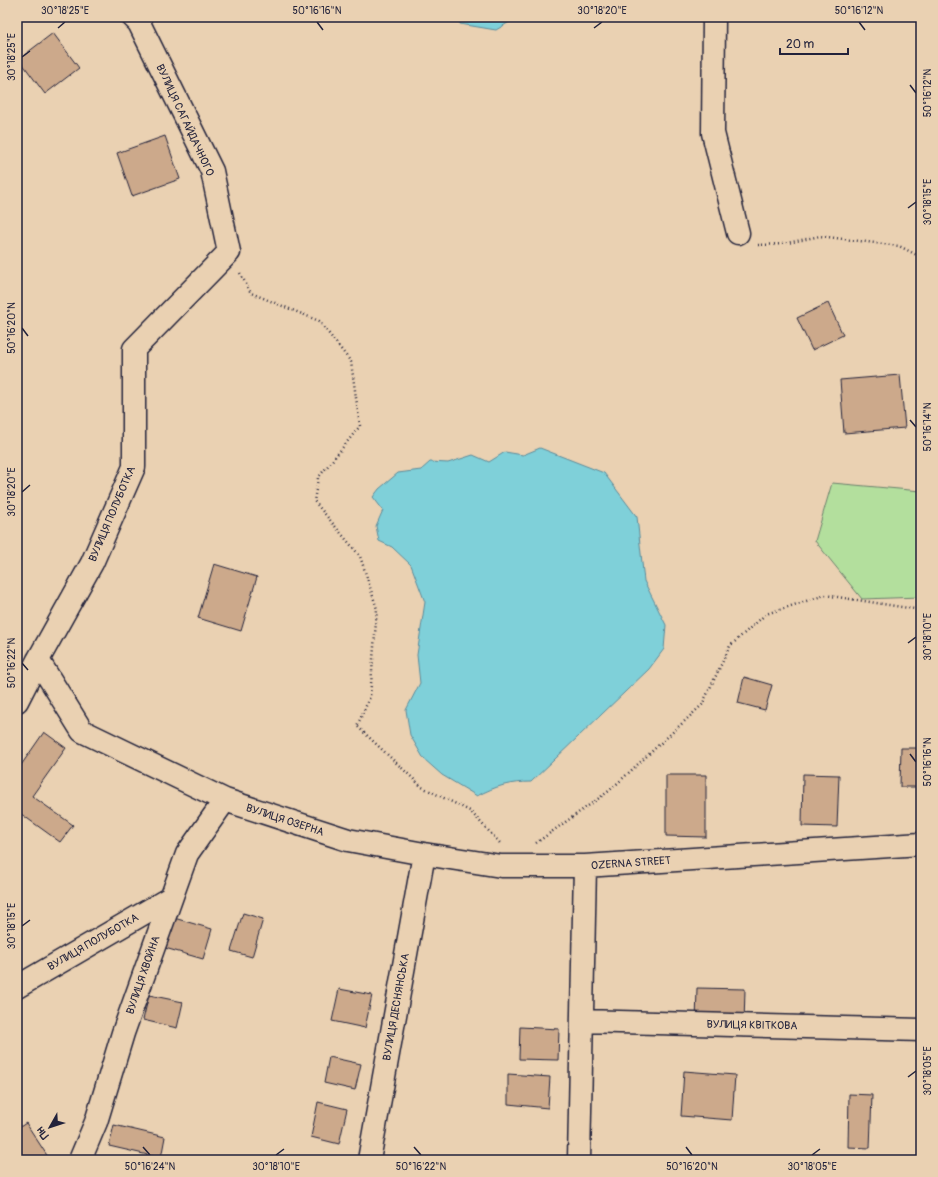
<svg xmlns="http://www.w3.org/2000/svg" width="938" height="1177" viewBox="0 0 938 1177" font-family="Pangolin,sans-serif">
  <style>
    .green { fill: #b3df9d; stroke: #6a806c }
    .water { fill: #7fd0d9; stroke: #5a8a9a }
    .building { fill: #cca98b; stroke: #22223b }
    .lines { fill: none; stroke-linecap: round; stroke-linejoin: round }
    .minor-casing { stroke: #22223b; stroke-width: 25 }
    .path { stroke: #22223b; stroke-width: 2.5; stroke-dasharray: 1 3; stroke-linecap: butt }
    .minor { stroke: #ead1b2; stroke-width: 22 }
    .ticks { fill: none; stroke: #22223b; stroke-width: 1.5 }
    .labels { text-anchor: middle; dominant-baseline: central; stroke-width: 4; stroke-linejoin: round; paint-order: stroke }
    .street-label { font-size: 11px; fill: #22223b; stroke: #ead1b2 }
    .neatline { fill: none; stroke: #22223b; stroke-width: 1.5 }
    .ticks-label { font-size: 10px; text-anchor: middle; fill: #22223b }
  </style>
  <rect width="100%" height="100%" fill="#ead1b2"/>
  <filter id="ink" filterUnits="userSpaceOnUse"><feTurbulence type="fractalNoise" baseFrequency=".025" numOctaves="2"/><feDisplacementMap in="SourceGraphic" scale="8" xChannelSelector="R" yChannelSelector="G"/><feConvolveMatrix kernelMatrix="1 2 1 2 8 2 1 2 1" color-interpolation-filters="sRGB"/></filter>
  <g filter="url(#ink)">
    <path class="green" d="M 832,483 L 921,491 L 921,597 L 862,599 L 815,541 Z"/>
    <path class="water" d="M 457,17 L 518,17 L 496,30 L 460,24 Z
      M 540,448 L 604,473 L 637,517 L 644,581 L 666,625 L 664,649 L 649,669 L 531,782 C 510,782 496,786 477,796 L 442,775 L 424,759 L 410,735 L 406,710 L 420,683 L 417,655 L 425,602 L 411,565 L 392,547 L 379,541 L 376,526 L 383,510 L 373,497 L 379,489 L 398,473 L 421,470 L 430,462 L 448,463 L 473,455 L 489,462 L 505,452 L 523,455 Z"/>
    <path class="building" d="M 53,33 L 79,68 L 45,94 L 19,59 Z
      M 165,136 L 180,179 L 132,196 L 117,153 Z
      M 828,303 L 843,335 L 812,350 L 797,318 Z
      M 900,375 L 905,428 L 844,433 L 840,380 Z
      M 214,564 L 257,577 L 241,631 L 198,618 Z
      M 744,677 L 772,685 L 765,710 L 738,703 Z
      M 44,732 L 66,748 L 32,796 L 73,825 L 60,842 L 17,811 L 17,771 Z
      M 901,748 L 921,748 L 921,787 L 900,787 Z
      M 803,774 L 839,775 L 837,827 L 802,826 Z
      M 666,775 L 706,775 L 706,837 L 666,836 Z
      M 243,913 L 263,919 L 252,957 L 231,951 Z
      M 174,918 L 212,929 L 203,959 L 165,948 Z
      M 697,988 L 745,989 L 744,1024 L 696,1023 Z
      M 339,989 L 372,995 L 365,1028 L 332,1021 Z
      M 149,995 L 183,1002 L 177,1028 L 143,1020 Z
      M 520,1027 L 559,1029 L 558,1060 L 519,1059 Z
      M 329,1057 L 361,1064 L 355,1090 L 324,1083 Z
      M 684,1071 L 735,1075 L 732,1120 L 681,1116 Z
      M 508,1074 L 550,1077 L 548,1108 L 508,1104 Z
      M 849,1094 L 872,1095 L 870,1148 L 848,1147 Z
      M 318,1102 L 347,1109 L 339,1144 L 311,1137 Z
      M 26,1123 L 50,1160 L 17,1160 L 17,1129 Z
      M 114,1125 L 165,1137 L 161,1158 L 109,1146 Z"/>
    <g class="lines">
      <g class="minor-casing">
        <path id="minor" d="M 714,17 L 713,133 L 738,233
          M 38,660 L 82,731 L 225,800 L 348,840 L 424,854 L 501,866 L 585,866
          M 17,701 L 38,660 L 92,563 L 134,467 L 134,349 L 229,252 L 212,171 L 139,23 L 133,17
          M 17,987 L 170,898
          M 582,1021 L 921,1030
          M 80,1160 L 96,1122 L 123,1033 L 187,854 L 225,800
          M 369,1160 L 424,854
          M 579,1160 L 585,866 L 921,844"/>
      </g>
      <path class="path" d="M 758,245 L 783,244 L 820,236 L 899,246 L 921,257
        M 240,273 L 251,293 L 319,321 L 351,362 L 360,426 L 318,478 L 314,501 L 360,556 L 377,609 L 370,697 L 357,726 L 422,787 L 470,811 L 500,843
        M 536,843 L 609,791 L 702,705 L 730,646 L 766,614 L 825,595 L 921,610"/>
      <use href="#minor" class="minor"/>
    </g>
  </g>
  <path class="ticks" d="M 317,22 L 323,30M 859,22 L 865,30M 58,28 L 65,22M 594,28 L 602,22M 22,57 L 30,51M 910,85 L 916,93M 908,208 L 916,202M 22,328 L 28,336M 910,420 L 916,427M 22,492 L 30,485M 908,643 L 916,637M 22,663 L 28,670M 910,754 L 916,762M 22,926 L 30,920M 908,1077 L 916,1071M 143,1147 L 150,1155M 414,1147 L 421,1155M 686,1147 L 692,1155M 276,1155 L 284,1149M 812,1155 L 820,1149"/>
  <g class="labels">
    <g class="street-label">
      <text transform="translate(185 120) rotate(65)">ВУЛИЦЯ САГАЙДАЧНОГО</text>
      <text transform="translate(112 514) rotate(-67)">ВУЛИЦЯ ПОЛУБОТКА</text>
      <text transform="translate(285 820) rotate(18)">ВУЛИЦЯ ОЗЕРНА</text>
      <text transform="translate(631 863) rotate(-4)">OZERNA STREET</text>
      <text transform="translate(93 942) rotate(-30)">ВУЛИЦЯ ПОЛУБОТКА</text>
      <text transform="translate(143 975) rotate(-71)">ВУЛИЦЯ ХВОЙНА</text>
      <text transform="translate(396 1007) rotate(-80)">ВУЛИЦЯ ДЕСНЯНСЬКА</text>
      <text transform="translate(752 1025) rotate(1)">ВУЛИЦЯ КВІТКОВА</text>
    </g>
  </g>
  <rect width="938" height="1177" fill="none" stroke="#ead1b2" stroke-width="44"/>
  <g transform="translate(50 1127) rotate(231)" stroke="#ead1b2" stroke-width="3" paint-order="stroke">
  <path d="M0-3L7 15L0 10L-7 15Z" fill="#22223b"/>
  <text y="-6" font-size="11" font-weight="bold" text-anchor="middle" fill="#22223b">Пн</text>
  </g>
  <path d="M780 48v6h68v-6" fill="none" stroke="#22223b" stroke-width="2"/>
  <text x="786" y="48" font-size="12" fill="#22223b" stroke="#ead1b2" stroke-width="3" paint-order="stroke">20 m</text>
  <rect x="22" y="22" width="894" height="1133" class="neatline"/>
  <g class="ticks-label">
    <text x="65" y="14">30°18'25"E</text>
    <text x="317" y="14">50°16'16"N</text>
    <text x="602" y="14">30°18'20"E</text>
    <text x="859" y="14">50°16'12"N</text>
    <text transform="translate(11 57) rotate(-90)" y="4">30°18'25"E</text>
    <text transform="translate(927 93) rotate(-90)" y="4">50°16'12"N</text>
    <text transform="translate(927 202) rotate(-90)" y="4">30°18'15"E</text>
    <text transform="translate(11 328) rotate(-90)" y="4">50°16'20"N</text>
    <text transform="translate(927 427) rotate(-90)" y="4">50°16'14"N</text>
    <text transform="translate(11 492) rotate(-90)" y="4">30°18'20"E</text>
    <text transform="translate(927 637) rotate(-90)" y="4">30°18'10"E</text>
    <text transform="translate(11 663) rotate(-90)" y="4">50°16'22"N</text>
    <text transform="translate(927 762) rotate(-90)" y="4">50°16'16"N</text>
    <text transform="translate(11 926) rotate(-90)" y="4">30°18'15"E</text>
    <text transform="translate(927 1071) rotate(-90)" y="4">30°18'05"E</text>
    <text x="150" y="1170">50°16'24"N</text>
    <text x="276" y="1170">30°18'10"E</text>
    <text x="421" y="1170">50°16'22"N</text>
    <text x="692" y="1170">50°16'20"N</text>
    <text x="812" y="1170">30°18'05"E</text>
  </g>
</svg>
